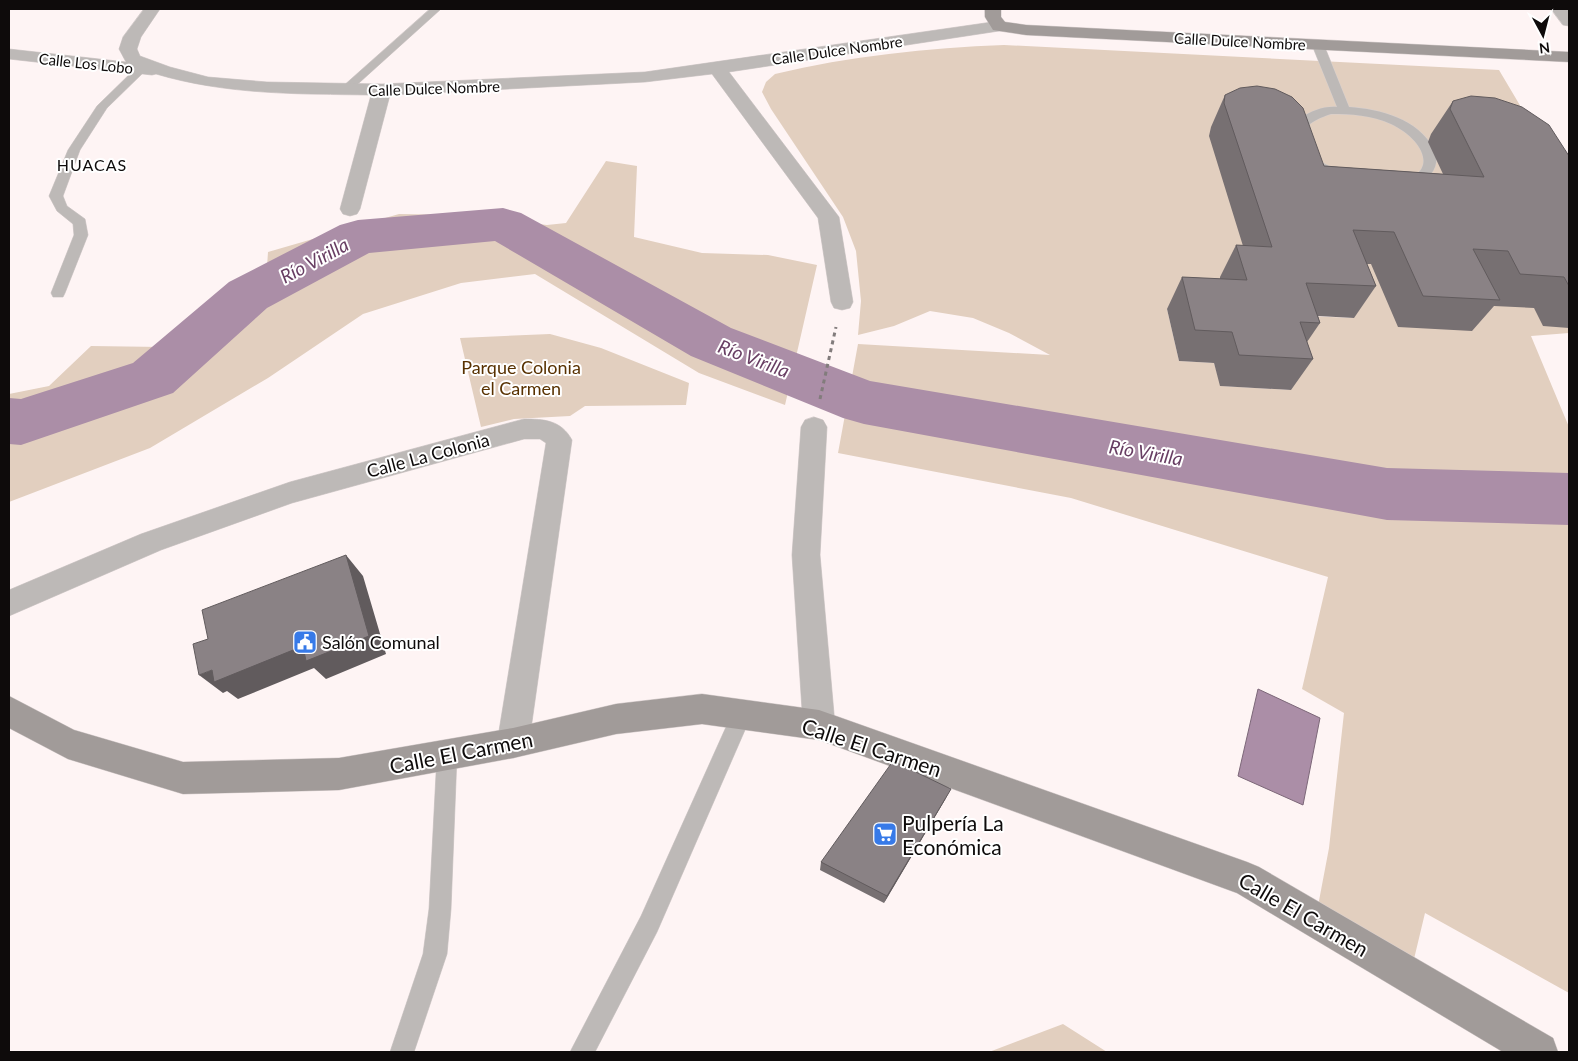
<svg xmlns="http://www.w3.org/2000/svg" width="1578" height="1061" viewBox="0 0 1578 1061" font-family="Lato,sans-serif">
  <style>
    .green { fill: #e2cfbf }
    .water { fill: #ab8ea7; stroke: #7c6778 }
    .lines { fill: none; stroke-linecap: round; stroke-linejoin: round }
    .river { fill: #ab8ea7; fill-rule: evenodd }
    .lane-casing { stroke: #d8cfcf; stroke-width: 1 }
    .street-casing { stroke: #d8cfcf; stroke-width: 1 }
    .secondary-casing { stroke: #d8cfcf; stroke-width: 1 }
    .path { stroke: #827c7c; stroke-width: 3; stroke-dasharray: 4 4; stroke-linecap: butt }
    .lane { fill: #bdb9b7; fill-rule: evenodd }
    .street { fill: #bdb9b7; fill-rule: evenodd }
    .secondary { fill: #a19b99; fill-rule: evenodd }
    .wall { fill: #777072 }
    .shaded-wall { fill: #615b5d }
    .building { fill: #8a8285; stroke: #615b5d }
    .labels { text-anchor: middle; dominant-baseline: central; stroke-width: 4; stroke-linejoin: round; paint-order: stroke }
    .far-street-label { font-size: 15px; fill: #0e0b0b; stroke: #fff }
    .far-neighbourhood-label { font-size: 16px; letter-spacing: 1px; fill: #0e0b0b; stroke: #fff }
    .park-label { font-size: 18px; fill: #583100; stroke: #fff }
    .street-label { font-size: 18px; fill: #0e0b0b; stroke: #fff }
    .poi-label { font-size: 18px; fill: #0e0b0b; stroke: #fff; text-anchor: start }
    .water-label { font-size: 19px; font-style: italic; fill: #683e63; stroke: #fff }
    .near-street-label { font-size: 21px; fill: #0e0b0b; stroke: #fff }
    .near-poi-label { font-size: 21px; fill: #0e0b0b; stroke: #fff; text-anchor: start }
  </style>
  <rect width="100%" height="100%" fill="#fef4f4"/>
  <path class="green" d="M 1004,45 L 1499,70 L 1569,188 L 1460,210 L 1254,279 L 1229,312 L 1167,309 L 1179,361 L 1214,363 L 1221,386 L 1291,390 L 1286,315 L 1353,318 L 1332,262 L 1371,264 L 1448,281 L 1534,308 L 1569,328 L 1569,333 L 1531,336 L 1569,427 L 1569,993 L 1425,913 L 1414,959 L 1318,906 L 1329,848 L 1344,713 L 1302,689 L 1328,577 L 1071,498 L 838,453 L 858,344 L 1050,355 L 1009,333 L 973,318 L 930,311 L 894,326 L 858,335 L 861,301 L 856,251 L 843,217 L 771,109 L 762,92 L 766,82 L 775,74 C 849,56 928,48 1004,45 Z
    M 606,161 L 637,166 L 634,237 L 702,253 L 768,255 L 817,265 L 785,405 L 699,373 L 535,274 L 461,283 L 363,314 L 268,378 L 150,448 L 9,502 L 9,394 L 49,386 L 91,346 L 162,347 L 214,317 L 265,296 L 268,252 L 399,214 L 463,215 L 547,225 L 566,223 Z
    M 550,334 L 601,348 L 689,383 L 686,405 L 585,406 L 570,416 L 514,419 L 481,427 L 460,338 Z
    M 1063,1024 L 1107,1052 L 989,1052 Z"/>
  <path class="water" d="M 1258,689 L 1320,718 L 1303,805 L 1238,776 Z"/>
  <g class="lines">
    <path class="river" d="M 503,208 L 521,213 L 731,328 L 870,381 L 1387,468 L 1569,473 L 1569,525 L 1387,520 L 864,424 L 843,418 L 691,356 L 495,241 L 369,253 L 267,308 L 173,393 L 21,445 L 9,444 L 9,398 L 21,399 L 133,363 L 229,282 L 340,225 L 358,220 Z"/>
    <g class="lane-casing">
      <path id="lane" d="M 430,9 L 441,9 L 349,92 L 341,92 L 339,90 L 341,88 Z
        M 1318,42 L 1324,45 L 1349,107 C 1380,109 1418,119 1434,149 C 1438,157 1437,166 1431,174 C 1391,221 1247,155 1301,118 C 1311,111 1324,106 1337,107 L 1312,45 ZM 1331,114 C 1351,114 1372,115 1391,124 C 1427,141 1442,179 1389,182 C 1351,184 1252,140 1331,114 Z
        M 141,66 L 145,67 L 147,69 L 145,71 L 107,108 L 80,150 L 63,196 L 67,206 L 85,219 L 88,235 L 65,293 L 63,297 L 53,297 L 51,293 L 74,235 L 73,224 L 57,211 L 49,196 L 68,150 L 97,106 L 137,67 Z
        M 742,705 L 749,707 L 752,714 L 657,932 L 595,1052 L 570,1052 L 641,916 L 735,707 Z
        M 447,745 L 454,748 L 457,755 L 451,909 L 447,954 L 414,1052 L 390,1052 L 423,954 L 429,909 L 437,755 L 440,748 Z"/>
    </g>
    <g class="street-casing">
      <path id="street" d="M 144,9 L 160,9 L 141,37 L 137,49 L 140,56 L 170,67 L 208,77 L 267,82 L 382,84 L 645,72 L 999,21 L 1005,22 L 1008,26 L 1005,30 L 999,31 L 729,72 L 839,217 L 853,302 L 850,308 L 842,310 L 834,308 L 831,302 L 818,218 L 712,74 L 645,82 L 390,95 L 360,209 L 357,214 L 350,216 L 343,214 L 340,209 L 371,95 C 299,94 227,95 156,74 L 152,75 L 9,59 L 9,49 L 126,62 L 119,49 L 123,37 Z
        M 1551,9 L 1568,9 L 1569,26 L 1563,25 Z
        M 814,417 L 823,420 L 827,427 L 820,555 L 835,725 L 830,736 L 819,740 L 808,736 L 803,725 L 792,555 L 801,427 L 805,420 Z
        M 524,419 C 544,419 561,420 572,440 L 529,743 L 524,754 L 513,758 L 502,754 L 497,743 L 546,443 L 540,439 L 524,439 L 292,503 L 161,550 L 9,616 L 9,590 L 141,534 L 290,482 Z"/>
    </g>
    <g class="secondary-casing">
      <path id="secondary" d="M 985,9 L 1001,9 L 1001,17 L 1005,22 L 1026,25 L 1569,52 L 1569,62 L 1026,35 L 993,30 L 985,17 Z
        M 702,694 L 819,710 L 1247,862 L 1259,867 L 1553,1038 L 1558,1052 L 1503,1052 L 1237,893 L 819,740 L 702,724 L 616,734 L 513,758 L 339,790 L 183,794 L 68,759 L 9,728 L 9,696 L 74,730 L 183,762 L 339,758 L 513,728 L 616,704 Z"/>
    </g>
    <path class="path" d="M 820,399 L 836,327"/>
    <use href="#lane" class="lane"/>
    <use href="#street" class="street"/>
    <use href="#secondary" class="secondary"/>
  </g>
  <path class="wall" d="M 1225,95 L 1324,166 L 1443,174 L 1428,142 L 1431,134 L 1453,101 L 1569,156 L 1569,328 L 1543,326 L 1534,308 L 1494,306 L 1472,331 L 1398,327 L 1371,264 L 1367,264 L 1376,286 L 1354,318 L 1318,316 L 1320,323 L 1307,342 L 1313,359 L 1291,390 L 1220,386 L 1214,363 L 1179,361 L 1167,309 L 1182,277 L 1220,279 L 1220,277 L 1236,245 L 1243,246 L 1209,136 L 1211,127 Z
    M 946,798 L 884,903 L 820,870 L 821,862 Z"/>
  <path class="shaded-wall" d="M 346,555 L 363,576 L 386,654 L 326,679 L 314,668 L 238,699 L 227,691 L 223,693 L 199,675 L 212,670 L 303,646 Z
    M 951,789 L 946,798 L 884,903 L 887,896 Z"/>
  <path class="building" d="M 1257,86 L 1275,89 L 1292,97 L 1303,108 L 1324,166 L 1484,177 L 1450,109 L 1453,101 L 1471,96 L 1495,98 L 1522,107 L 1549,125 L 1569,156 L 1569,286 L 1564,277 L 1520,274 L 1508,251 L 1473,249 L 1500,300 L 1423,296 L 1394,232 L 1353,230 L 1376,286 L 1306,283 L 1320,323 L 1300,322 L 1313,359 L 1239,355 L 1232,332 L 1195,330 L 1182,277 L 1247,280 L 1236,245 L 1272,247 L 1224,103 L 1225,95 L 1240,88 Z
    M 346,555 L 369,636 L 306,661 L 303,646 L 214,682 L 212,670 L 199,675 L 193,644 L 208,639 L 202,610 Z
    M 893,761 L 951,789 L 887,896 L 821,862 Z"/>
  <defs>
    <g id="civic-square" transform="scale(1.25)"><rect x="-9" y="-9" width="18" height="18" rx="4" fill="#377ae8" stroke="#fff"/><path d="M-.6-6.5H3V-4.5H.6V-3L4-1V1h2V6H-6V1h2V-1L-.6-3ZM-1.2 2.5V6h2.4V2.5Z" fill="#fff"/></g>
    <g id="supermarket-square" transform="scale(1.25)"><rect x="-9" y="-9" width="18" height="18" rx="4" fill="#377ae8" stroke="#fff"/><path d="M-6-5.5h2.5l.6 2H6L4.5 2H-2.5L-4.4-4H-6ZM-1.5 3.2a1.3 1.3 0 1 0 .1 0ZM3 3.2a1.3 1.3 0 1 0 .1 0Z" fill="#fff"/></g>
  </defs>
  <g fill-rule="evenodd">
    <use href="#civic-square" x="305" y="642"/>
    <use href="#supermarket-square" x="885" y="834"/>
  </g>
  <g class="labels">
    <g class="far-street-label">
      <text transform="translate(1240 41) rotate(3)">Calle Dulce Nombre</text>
      <text transform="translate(837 50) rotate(-8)">Calle Dulce Nombre</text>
      <text transform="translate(86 63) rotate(6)">Calle Los Lobo</text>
      <text transform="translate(434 88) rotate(-2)">Calle Dulce Nombre</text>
    </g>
    <g class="far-neighbourhood-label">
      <text x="92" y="164">HUACAS</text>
    </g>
    <g class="park-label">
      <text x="521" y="367">Parque Colonia<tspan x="521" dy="21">el Carmen</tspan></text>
    </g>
    <g class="street-label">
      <text transform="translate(428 455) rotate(-15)">Calle La Colonia</text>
    </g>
    <g class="poi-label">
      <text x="322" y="642">Salón Comunal</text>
    </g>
    <g class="water-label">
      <text transform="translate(314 260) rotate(-28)">Río Virilla</text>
      <text transform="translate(754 358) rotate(21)">Río Virilla</text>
      <text transform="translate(1146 452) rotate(10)">Río Virilla</text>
    </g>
    <g class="near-street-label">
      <text transform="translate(872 747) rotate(18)">Calle El Carmen</text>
      <text transform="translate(461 752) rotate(-11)">Calle El Carmen</text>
      <text transform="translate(1304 914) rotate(30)">Calle El Carmen</text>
    </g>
    <g class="near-poi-label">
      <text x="902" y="822">Pulpería La<tspan x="902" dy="24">Económica</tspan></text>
    </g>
  </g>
  <rect width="1578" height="1061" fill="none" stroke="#0e0b0b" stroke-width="20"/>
  <g transform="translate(1543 35) rotate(173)" stroke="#ffffff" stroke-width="4" paint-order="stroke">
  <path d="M0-4L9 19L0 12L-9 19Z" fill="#0e0b0b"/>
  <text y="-8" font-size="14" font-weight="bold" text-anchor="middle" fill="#0e0b0b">N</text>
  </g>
</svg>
